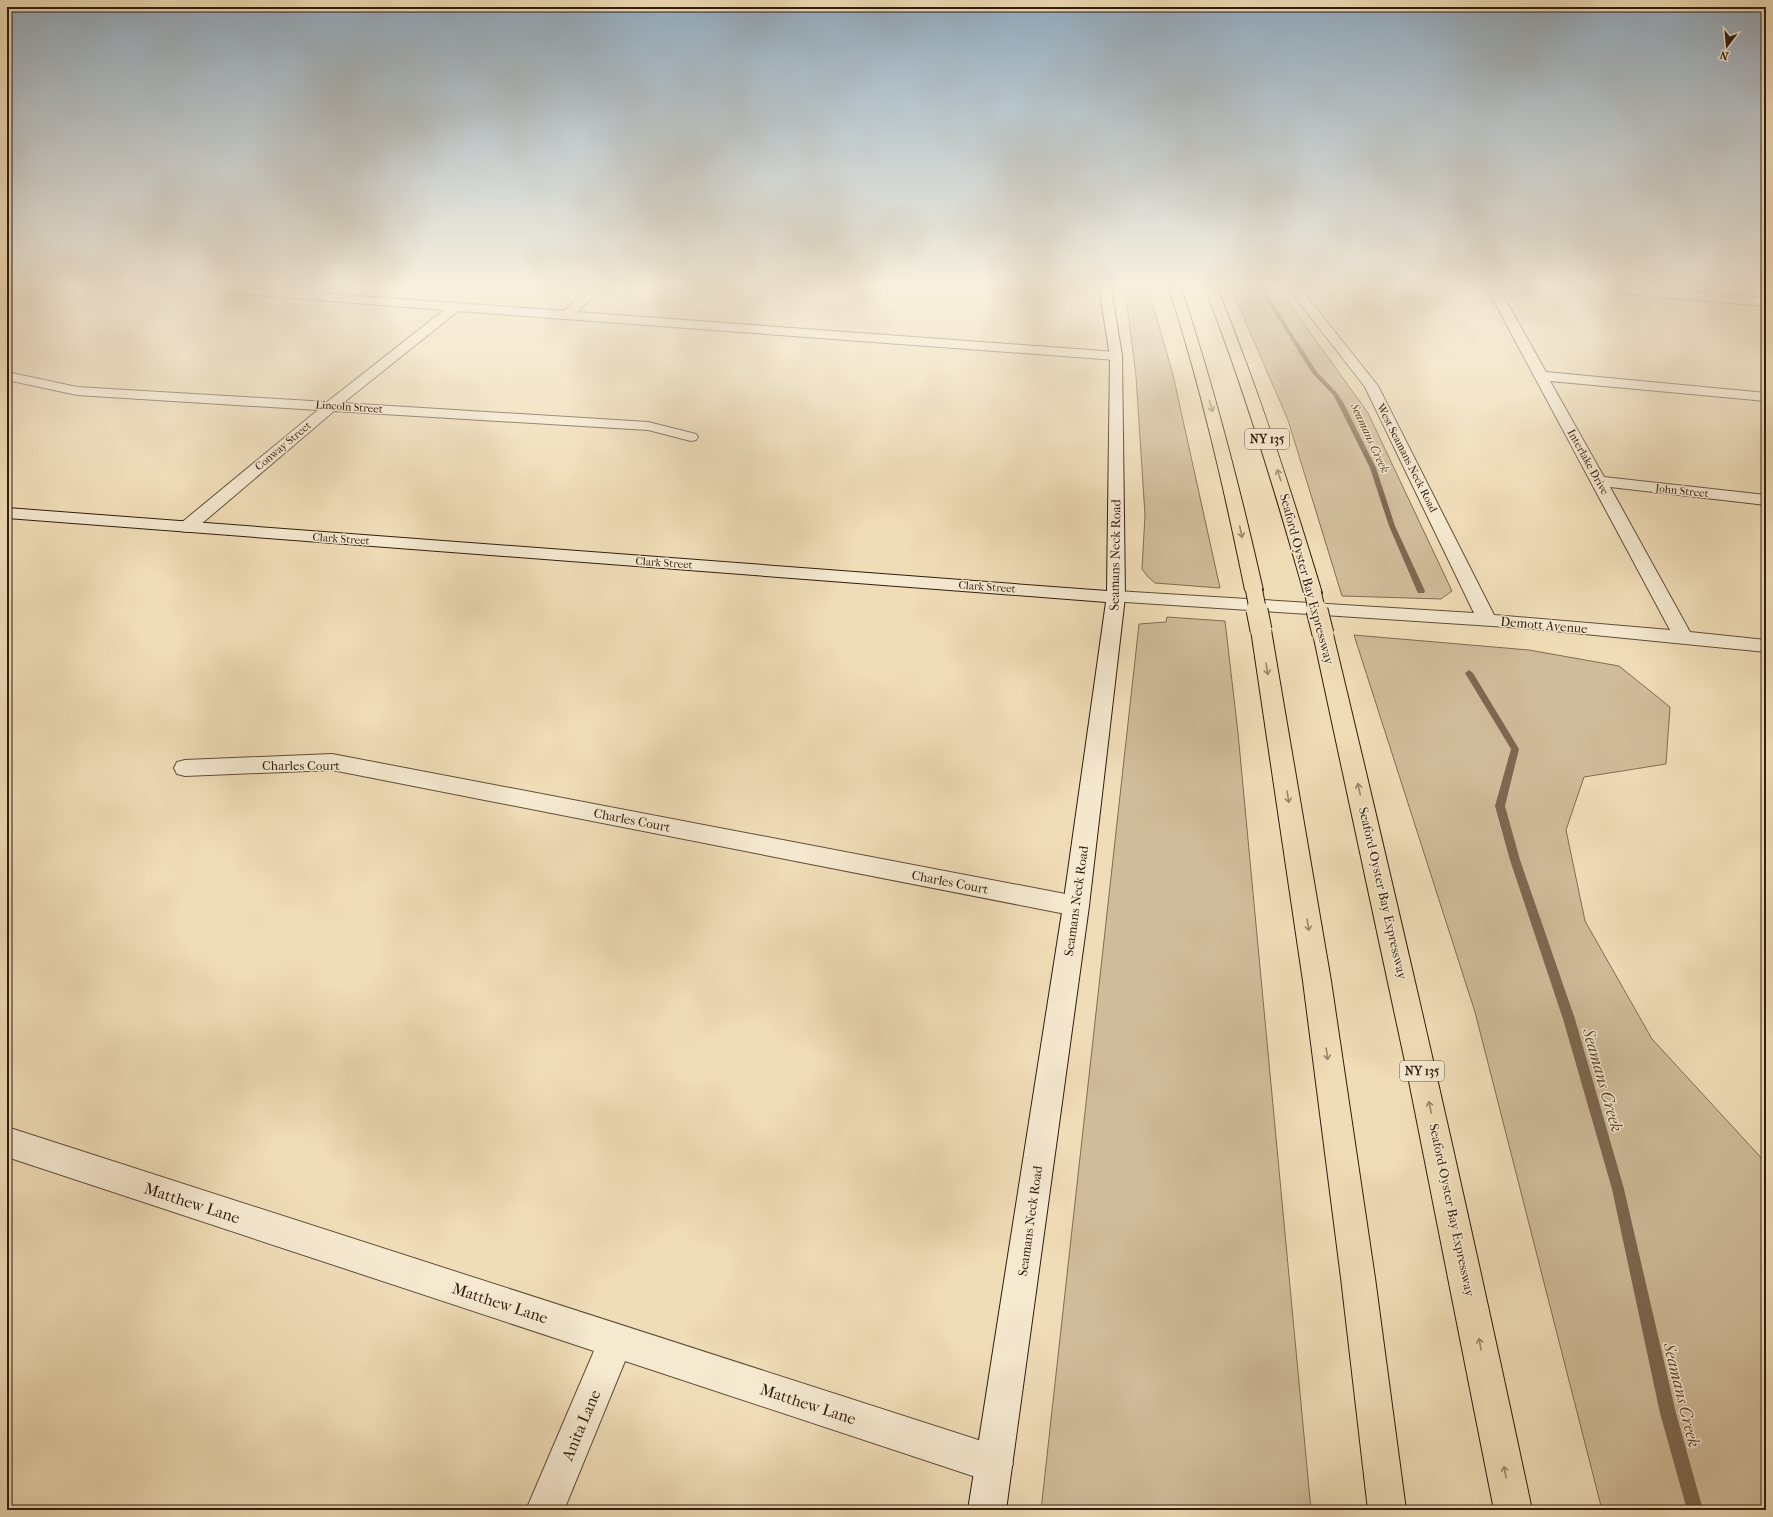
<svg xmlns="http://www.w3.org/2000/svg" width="1773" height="1517" viewBox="0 0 1773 1517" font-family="'IM FELL French Canon',serif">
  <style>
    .green { fill: #cfbc9a; stroke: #806c54 }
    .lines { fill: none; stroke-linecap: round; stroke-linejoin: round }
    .stream { fill: #7d6850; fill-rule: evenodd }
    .street-casing { stroke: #614c38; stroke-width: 2 }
    .secondary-casing { stroke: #321c0d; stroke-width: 2 }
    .highway-casing { stroke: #321c0d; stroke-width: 2 }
    .street { fill: #f5e9d0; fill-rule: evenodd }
    .secondary { fill: #f5e9d0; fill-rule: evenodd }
    .highway { fill: #efddb7; fill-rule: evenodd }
    .highway-bridge-far1-casing { stroke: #321c0d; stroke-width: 18; stroke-linecap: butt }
    .highway-bridge-casing { stroke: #321c0d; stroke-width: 23; stroke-linecap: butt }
    .highway-bridge-far1 { stroke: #efddb7; stroke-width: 16 }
    .highway-bridge { stroke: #efddb7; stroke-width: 21 }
    .oneway { stroke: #9a866a }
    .labels { text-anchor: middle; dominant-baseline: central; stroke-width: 3; stroke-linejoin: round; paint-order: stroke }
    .far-street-label { font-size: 11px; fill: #321c0d; stroke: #f5e9d0 }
    .far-water-label { font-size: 12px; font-style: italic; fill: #5e4834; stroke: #f5e9d0 }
    .shield { fill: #f5e9d0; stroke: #6c5a48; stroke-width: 1 }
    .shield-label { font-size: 12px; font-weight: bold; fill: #321c0d }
    .street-label { font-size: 13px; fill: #321c0d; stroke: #f5e9d0 }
    .near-street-label { font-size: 16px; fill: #321c0d; stroke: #f5e9d0 }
    .near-water-label { font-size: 17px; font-style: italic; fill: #5e4834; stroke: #f5e9d0 }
  </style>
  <rect width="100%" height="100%" fill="#efddb7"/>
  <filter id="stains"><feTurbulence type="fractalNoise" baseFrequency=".005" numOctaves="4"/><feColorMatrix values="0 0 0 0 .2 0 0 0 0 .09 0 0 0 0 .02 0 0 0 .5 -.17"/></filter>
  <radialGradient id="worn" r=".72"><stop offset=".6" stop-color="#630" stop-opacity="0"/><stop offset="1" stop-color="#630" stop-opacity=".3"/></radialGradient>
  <path class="green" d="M 1121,288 L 1148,288 L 1173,375 L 1220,588 L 1155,583 L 1148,577 L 1142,569 L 1145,515 L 1136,376 L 1127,306 Z
    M 1231,288 L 1278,288 L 1368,413 L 1452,591 L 1441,599 L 1342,596 L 1288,420 Z
    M 1167,617 L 1225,621 L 1238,733 L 1311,1510 L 1041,1510 L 1139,624 L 1166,622 Z
    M 1354,635 L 1529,650 L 1619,666 L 1670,707 L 1666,764 L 1584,777 L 1566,830 L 1585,921 L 1652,1039 L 1766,1163 L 1766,1510 L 1602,1510 L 1475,1012 Z"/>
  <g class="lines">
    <path class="stream" d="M 1259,288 L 1263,288 L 1317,372 L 1337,393 L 1343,402 L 1376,468 L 1395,526 L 1425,591 L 1424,593 L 1418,593 L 1417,591 L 1389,526 L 1370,468 L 1337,402 L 1333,395 L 1312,373 Z
      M 1469,670 L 1473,673 L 1519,749 L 1505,806 L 1520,860 L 1575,1019 L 1624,1189 L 1676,1413 L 1703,1510 L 1687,1510 L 1660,1413 L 1612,1189 L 1563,1019 L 1510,860 L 1495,806 L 1511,749 L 1465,673 Z"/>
    <g class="street-casing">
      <path id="street" d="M 197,288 L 252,288 L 564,311 L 589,288 L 602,288 L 577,312 L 1116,352 L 1121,353 L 1122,356 L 1121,359 L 1116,360 L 458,311 L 343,403 L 648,422 L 696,434 L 698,437 L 696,440 L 691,441 L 648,430 L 334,411 L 193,531 L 187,532 L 181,531 L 179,527 L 181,523 L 318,410 L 77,395 L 7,380 L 7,372 L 77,387 L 327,402 L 444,310 L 203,291 Z
        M 1288,288 L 1300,288 L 1378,386 L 1494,615 L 1670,630 L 1487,288 L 1499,288 L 1546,372 L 1766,393 L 1766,401 L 1550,381 L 1604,477 L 1766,495 L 1766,505 L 1610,487 L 1690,632 L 1766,640 L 1766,652 L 1523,628 L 1110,601 L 1107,597 L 1110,593 L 1116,591 L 1474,613 L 1365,387 Z
        M 1582,288 L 1635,288 L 1766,298 L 1766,306 L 1588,291 Z
        M 332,754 L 1076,896 L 1085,899 L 1089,906 L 1085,913 L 1076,916 L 332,770 L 185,776 L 177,774 L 174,768 L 177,762 L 185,760 Z
        M 7,1127 L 994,1445 L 1007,1451 L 1013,1464 L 1007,1477 L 994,1483 L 625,1361 L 564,1510 L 526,1510 L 594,1351 L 7,1157 Z"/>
    </g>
    <g class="secondary-casing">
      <path id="secondary" d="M 1099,288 L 1111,288 L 1122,356 L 1125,597 L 1089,906 L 1006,1510 L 968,1510 L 1063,906 L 1106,602 L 7,518 L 7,508 L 1107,591 L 1110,356 Z"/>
    </g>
    <g class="highway-casing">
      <path id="highway" d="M 1169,288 L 1181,288 C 1214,387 1240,488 1263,590 L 1260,594 L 1254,595 L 1248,594 L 1245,590 C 1224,488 1201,387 1169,288 Z
        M 1205,288 L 1217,288 C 1258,388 1291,490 1322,593 L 1319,597 L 1313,598 L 1307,597 L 1304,593 C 1275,490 1244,388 1205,288 Z
        M 1261,624 L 1268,626 L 1271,630 L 1331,981 L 1375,1278 L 1406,1510 L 1368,1510 L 1341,1278 L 1303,981 L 1251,630 L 1254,626 Z
        M 1323,628 L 1330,630 L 1333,634 C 1403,925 1470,1217 1532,1510 L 1494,1510 L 1407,1071 L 1313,634 L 1316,630 Z"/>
    </g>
    <use href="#street" class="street"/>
    <use href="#secondary" class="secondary"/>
    <use href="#highway" class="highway"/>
    <g class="highway-bridge-far1-casing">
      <path id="highway-bridge-far1" d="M 1254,590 L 1258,611
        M 1313,593 L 1317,611"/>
    </g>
    <g class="highway-bridge-casing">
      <path id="highway-bridge" d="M 1257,610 L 1261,630
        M 1317,610 L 1323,634"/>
    </g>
    <use href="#highway-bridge-far1" class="highway-bridge-far1"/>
    <use href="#highway-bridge" class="highway-bridge"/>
  </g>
  <defs><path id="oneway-shaft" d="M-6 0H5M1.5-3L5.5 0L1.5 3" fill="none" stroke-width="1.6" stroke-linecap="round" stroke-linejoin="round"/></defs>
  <g class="oneway">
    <use href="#oneway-shaft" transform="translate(1211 406) rotate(74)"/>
    <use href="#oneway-shaft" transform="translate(1279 475) rotate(-108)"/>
    <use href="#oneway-shaft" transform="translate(1241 532) rotate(78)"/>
    <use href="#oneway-shaft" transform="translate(1267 669) rotate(81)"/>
    <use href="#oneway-shaft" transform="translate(1359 789) rotate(-103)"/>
    <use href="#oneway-shaft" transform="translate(1288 797) rotate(81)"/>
    <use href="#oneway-shaft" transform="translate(1308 925) rotate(81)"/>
    <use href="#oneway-shaft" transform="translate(1327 1054) rotate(82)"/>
    <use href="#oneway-shaft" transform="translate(1430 1107) rotate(-102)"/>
    <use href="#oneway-shaft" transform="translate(1480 1344) rotate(-101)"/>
    <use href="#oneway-shaft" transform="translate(1505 1472) rotate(-101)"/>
  </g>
  <linearGradient id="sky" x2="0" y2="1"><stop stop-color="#91aabd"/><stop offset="0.57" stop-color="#f8f0df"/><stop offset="1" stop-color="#f8f0df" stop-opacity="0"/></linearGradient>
  <rect width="1773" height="501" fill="url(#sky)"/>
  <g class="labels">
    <g class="far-street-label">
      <text transform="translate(349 407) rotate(4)">Lincoln Street</text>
      <text transform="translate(283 446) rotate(-40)">Conway Street</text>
      <text transform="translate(1407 458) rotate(63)">West Seamans Neck Road</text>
      <text transform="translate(1588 462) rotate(61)">Interlake Drive</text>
      <text transform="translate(1682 491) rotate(6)">John Street</text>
      <text transform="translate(341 539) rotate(4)">Clark Street</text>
      <text transform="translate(664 563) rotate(4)">Clark Street</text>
      <text transform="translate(987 587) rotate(4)">Clark Street</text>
    </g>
    <g class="far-water-label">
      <text transform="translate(1370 438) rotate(65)">Seamans Creek</text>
    </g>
    <g class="shield">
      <rect x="1245" y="429" width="44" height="20" rx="3"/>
      <rect x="1400" y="1061" width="44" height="20" rx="3"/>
    </g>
    <g class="shield-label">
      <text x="1267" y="439">NY 135</text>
      <text x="1422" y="1071">NY 135</text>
    </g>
    <g class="street-label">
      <text transform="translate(1115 555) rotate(-89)">Seamans Neck Road</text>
      <text transform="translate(1307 579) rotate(75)">Seaford-Oyster Bay Expressway</text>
      <text transform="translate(1544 625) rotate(5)">Demott Avenue</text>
      <text x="301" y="765">Charles Court</text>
      <text transform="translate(632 820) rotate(11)">Charles Court</text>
      <text transform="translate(950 882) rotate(11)">Charles Court</text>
      <text transform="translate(1383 893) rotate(77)">Seaford-Oyster Bay Expressway</text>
      <text transform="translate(1076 901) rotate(-82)">Seamans Neck Road</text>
      <text transform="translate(1452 1210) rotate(78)">Seaford-Oyster Bay Expressway</text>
      <text transform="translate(1030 1221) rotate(-82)">Seamans Neck Road</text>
    </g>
    <g class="near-street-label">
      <text transform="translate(192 1203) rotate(18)">Matthew Lane</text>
      <text transform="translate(500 1303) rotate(18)">Matthew Lane</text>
      <text transform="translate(808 1404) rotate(18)">Matthew Lane</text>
      <text transform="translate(581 1425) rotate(-67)">Anita Lane</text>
    </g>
    <g class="near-water-label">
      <text transform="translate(1603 1080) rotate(74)">Seamans Creek</text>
      <text transform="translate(1682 1395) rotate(76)">Seamans Creek</text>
    </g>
  </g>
  <rect width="1773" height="1517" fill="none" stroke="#efddb7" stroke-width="24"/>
  <rect x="8" y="8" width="1757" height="1501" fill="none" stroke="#321c0d" stroke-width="2"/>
  <rect x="12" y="12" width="1749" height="1493" fill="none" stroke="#321c0d"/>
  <g transform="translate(1727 46) rotate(196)" stroke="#f5e9d0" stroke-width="3" paint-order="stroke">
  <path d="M0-3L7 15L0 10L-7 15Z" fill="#321c0d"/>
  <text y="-6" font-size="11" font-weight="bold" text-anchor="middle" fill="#321c0d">N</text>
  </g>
  <rect width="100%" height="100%" filter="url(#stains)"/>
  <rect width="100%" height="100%" fill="url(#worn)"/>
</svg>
